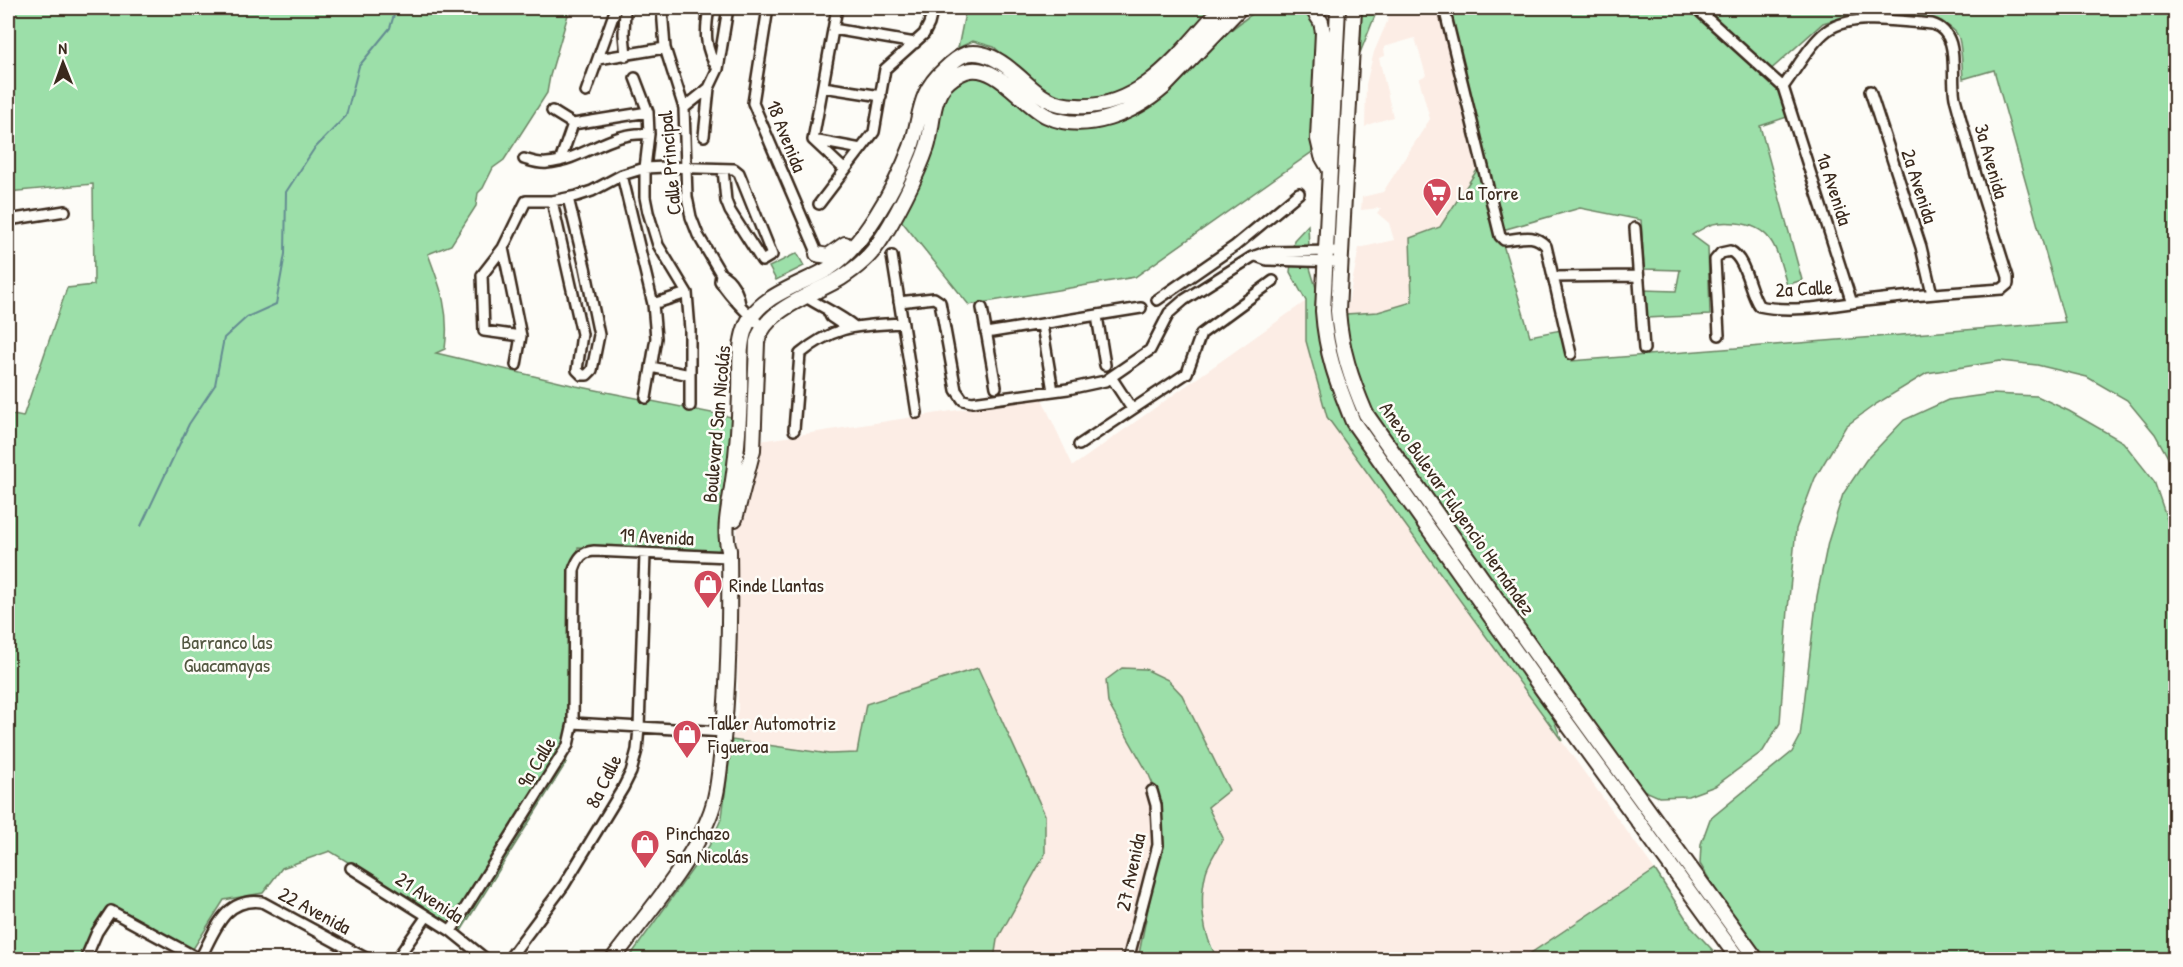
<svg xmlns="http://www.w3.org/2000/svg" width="2183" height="967" viewBox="0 0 2183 967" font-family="'Patrick Hand',sans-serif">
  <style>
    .built { fill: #fcede5 }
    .green { fill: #9cdfa9; stroke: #6c8464; stroke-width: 1.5 }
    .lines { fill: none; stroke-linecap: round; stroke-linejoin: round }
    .stream { stroke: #648c91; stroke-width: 2 }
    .street-casing { stroke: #3b2a1e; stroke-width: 14 }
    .secondary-casing { stroke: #3b2a1e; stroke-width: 18 }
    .street { stroke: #fdfcf7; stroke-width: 9 }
    .secondary { stroke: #fdfcf7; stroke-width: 14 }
    .labels { text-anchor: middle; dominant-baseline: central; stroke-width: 5; stroke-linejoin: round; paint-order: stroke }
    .street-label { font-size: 20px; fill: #3b2a1e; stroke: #fdfcf7 }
    .poi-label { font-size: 20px; fill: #3b2a1e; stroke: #fdfcf7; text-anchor: start }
    .park-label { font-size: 20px; fill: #535741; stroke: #fdfcf7 }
  </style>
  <rect width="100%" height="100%" fill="#fdfcf7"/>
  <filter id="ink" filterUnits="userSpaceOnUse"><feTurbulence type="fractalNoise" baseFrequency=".0167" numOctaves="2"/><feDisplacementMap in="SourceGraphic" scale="12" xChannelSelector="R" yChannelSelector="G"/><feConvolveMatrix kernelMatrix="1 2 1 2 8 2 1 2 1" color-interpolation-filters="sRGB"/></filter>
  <g filter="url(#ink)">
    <path class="built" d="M 1393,8 L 1442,8 L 1481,164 L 1440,227 L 1411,238 L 1412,302 L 1378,312 L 1346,314 L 1359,248 L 1394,240 L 1389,223 L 1377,213 L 1381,208 L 1361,210 L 1362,197 L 1383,192 L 1430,119 L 1419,79 L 1426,75 L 1415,38 L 1384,47 L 1385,56 L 1379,58 L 1393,117 L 1370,124 L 1365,127 L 1366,84 L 1374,52 Z
      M 1306,301 L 1306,341 L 1327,417 L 1655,870 L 1522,959 L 1218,959 L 1205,927 L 1202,898 L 1207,870 L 1223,838 L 1208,807 L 1149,775 L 1160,801 L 1162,838 L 1138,959 L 994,959 L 997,940 L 1045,854 L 857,753 L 829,754 L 732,740 L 738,709 L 737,535 L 740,508 L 755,474 L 760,441 L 1041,397 L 1073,466 Z"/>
    <path class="green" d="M 8,8 L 570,8 L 550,76 L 547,93 L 504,160 L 493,168 L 483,188 L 478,193 L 476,206 L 451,245 L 428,254 C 441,288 450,312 445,349 L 436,353 L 576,386 L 732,417 L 719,551 L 578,547 L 576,645 L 572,737 L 566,763 L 461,931 L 330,851 L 282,868 L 263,893 L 224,900 L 193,949 L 109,907 L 83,959 L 8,959 L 8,414 L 23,417 L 67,288 L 94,285 L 93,184 L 8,192 Z
      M 966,8 L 1213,8 L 1157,69 L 1115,98 L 1060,100 L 1046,93 L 994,47 L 973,41 L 958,48 Z
      M 1261,8 C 1287,8 1305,1 1316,29 L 1312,152 L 1135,277 L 969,305 L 900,219 L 942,99 C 948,89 953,82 965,79 C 1001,66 1020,126 1059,123 C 1079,122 1105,124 1123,120 C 1162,111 1185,74 1211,48 C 1226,33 1244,19 1261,8 Z
      M 1362,8 L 1378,8 L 1360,53 Z
      M 1442,8 L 1788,8 L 1860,12 L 1823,23 L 1767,73 L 1777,86 L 1790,116 L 1760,126 L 1802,280 L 1787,285 C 1777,253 1775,226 1736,223 C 1715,221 1709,224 1692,235 L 1708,247 L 1710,315 L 1646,318 L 1643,290 L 1676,291 L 1680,270 L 1644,269 L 1641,220 L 1580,208 L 1499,231 L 1530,336 L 1561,330 L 1571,361 L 2065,322 L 1994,70 L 1963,79 C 1962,68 1962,44 1958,36 C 1949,17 1907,15 1888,12 L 1908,8 L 2175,8 L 2175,470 L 2155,434 L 2127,400 L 2087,377 L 2037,365 L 2000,361 L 1927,373 L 1876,404 L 1846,426 L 1815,478 L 1796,529 L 1788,609 L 1780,723 L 1763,751 L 1715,786 L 1688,796 L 1659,797 L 1643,790 L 1363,399 L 1350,359 L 1346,314 L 1378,312 L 1412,302 L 1410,238 L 1440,227 L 1481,164 Z
      M 1308,225 L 1310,268 L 1317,291 L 1320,350 L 1328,377 L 1342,406 L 1548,705 L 1562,741 L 1327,417 L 1306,341 L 1306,301 L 1290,272 L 1294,240 Z
      M 797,253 L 804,266 L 776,280 L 769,267 Z
      M 1991,394 L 2037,396 L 2069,411 L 2123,442 L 2154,481 L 2175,543 L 2175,959 L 1763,959 L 1726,907 L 1700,864 L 1701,844 L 1710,819 L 1792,752 L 1800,737 L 1817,596 L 1828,542 L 1843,494 L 1866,460 L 1904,420 L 1948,400 Z
      M 978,668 L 1045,815 L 1045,854 L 997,940 L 994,959 L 628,959 L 709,846 L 722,817 L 732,740 L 829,754 L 857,753 L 866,704 Z
      M 1122,668 L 1145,669 L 1168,680 L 1182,695 L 1229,790 L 1208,807 L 1223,838 C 1218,849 1209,861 1206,872 C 1199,900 1202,935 1218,959 L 1138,959 L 1162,838 L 1160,801 L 1149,775 L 1108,703 L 1106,680 Z
      M 1655,870 L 1692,928 L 1721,959 L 1522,959 Z"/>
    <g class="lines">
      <path class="stream" d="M 141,526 L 189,424 L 215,385 L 224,338 L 247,317 L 276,304 L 285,254 L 286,192 L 314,149 L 346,116 L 359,66 L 390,28 L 396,8"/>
      <g class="street-casing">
        <path id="street" d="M 625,8 L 624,34 L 626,56
          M 662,8 L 665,48 L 684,108 L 687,197 L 691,217 L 698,235 L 721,274 C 732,279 738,293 740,304
          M 709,8 C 705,31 704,49 718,69
          M 768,8 L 753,103 L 819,257
          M 837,8 L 813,140 L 845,170
          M 1444,8 L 1500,236 L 1504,240 C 1520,239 1534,232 1546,246 L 1571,354
          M 1696,8 L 1783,87
          M 833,29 L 915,43
          M 598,59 L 665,48
          M 635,78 L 648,112 L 649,134 L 645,168 L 645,197 L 648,212 L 658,245 L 687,293 L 690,330 L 690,406
          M 823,87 L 881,96
          M 1783,87 L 1852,303
          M 1870,91 L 1921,247 L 1932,294
          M 586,92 L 616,8
          M 684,108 L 709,88
          M 552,111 L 573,124 L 648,112
          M 704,136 L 709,88 L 718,69 L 728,8
          M 813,140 L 861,149
          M 524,159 C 531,161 539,164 547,163 C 584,160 611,130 649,134
          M 560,161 L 573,124
          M 622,175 L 653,304 L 656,338 L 646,398
          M 552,201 L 582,334 L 577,370 L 582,375 L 587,375 L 592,370 L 599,335 L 585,267 L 568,198
          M 819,204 L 874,132 L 885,69 L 924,34 L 929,24 L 933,8
          M 8,220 L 65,211
          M 1635,228 L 1644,349
          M 503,248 L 521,336 L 516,365
          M 892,256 L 917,413
          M 1256,256 L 1267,260 L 1340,262
          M 721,274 L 720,281 C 732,299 747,313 763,328
          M 1553,277 L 1638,276
          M 806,297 C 823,308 839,314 855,327
          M 1157,300 L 1235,246 L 1299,193
          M 899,302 L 934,298 L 940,302 L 956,390 L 963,400 L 972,402 L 1068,389 L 1105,381 L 1150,350 L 1169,313 L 1184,300 L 1252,257 L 1266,252 L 1341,251
          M 653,304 L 687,293
          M 982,308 L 996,387
          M 828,311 L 831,317 L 846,327
          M 1097,316 L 1105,365
          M 1042,325 L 1053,391
          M 986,333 L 1141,308
          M 1719,335 L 1715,260 L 1721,253 L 1730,251 C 1746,258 1749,292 1759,306 C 1796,314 1837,304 1874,300 C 1916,295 1959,292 2002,289 L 2008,284 L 2008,277 L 1976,175 L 1955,98 C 1950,74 1962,33 1932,24 C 1901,22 1847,11 1823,34 C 1807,48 1796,70 1783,87
          M 521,336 L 484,331 L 482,275 L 503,248 L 526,201 L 552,201 L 577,196 L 592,191 L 622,175 L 645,168 L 665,167 L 734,169 L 739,173 L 772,255 L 762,261 L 730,211 L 726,201 L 723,169
          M 651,367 L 690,375
          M 1111,377 L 1132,409
          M 794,430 L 800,354 C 836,324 858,326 903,323
          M 1079,445 L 1187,373 L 1201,334 L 1273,281
          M 573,723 L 724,732
          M 351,868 L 451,931 L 487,960
          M 451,931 L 568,745 L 573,723 L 574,570 C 578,558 582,552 594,551 L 729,557
          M 200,959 C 215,931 224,897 262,902 L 369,960
          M 85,960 L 97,932 L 111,911 L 201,960
          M 396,960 L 427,916
          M 508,960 L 564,885 L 623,788 L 631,772 L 637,750 L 639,728 L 645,554
          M 1128,960 L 1158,845 L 1156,805 L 1152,791"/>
      </g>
      <g class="secondary-casing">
        <path id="secondary" d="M 1312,8 L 1321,22 L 1323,32 L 1318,139 L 1322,156 L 1330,170
          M 1338,8 L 1323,311 C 1326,354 1337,382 1353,422 L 1542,689 L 1739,960
          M 1354,8 L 1338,311 C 1341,350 1351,379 1366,414 L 1554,680 L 1757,960
          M 817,254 L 828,256 L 845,244
          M 735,519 L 753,450 L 757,342 C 764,309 815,294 841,278 C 855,269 869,258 878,244 C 894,221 918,174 927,147 C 933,128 931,102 944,86 C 950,79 958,74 966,71 C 996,62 1022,104 1047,116 C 1086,134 1134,113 1164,87 L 1240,8
          M 612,960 C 644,917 690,865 709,817 C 718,796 719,772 722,750 C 729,684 730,617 729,550 C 723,530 729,508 732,487 C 737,456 739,425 740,392 C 741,372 738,349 745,329 C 756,296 801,285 828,269 C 847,257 864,235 876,216 C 890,194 902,171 911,147 C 922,116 917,94 944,70 C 950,64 958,57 966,54 C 983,50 999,60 1011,70 C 1023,79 1034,92 1047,99 C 1056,104 1067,106 1077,106 C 1142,110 1182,50 1221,8"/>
      </g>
      <use href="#street" class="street"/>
      <use href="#secondary" class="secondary"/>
    </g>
  </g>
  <defs>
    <g id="supermarket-pin" transform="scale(1.5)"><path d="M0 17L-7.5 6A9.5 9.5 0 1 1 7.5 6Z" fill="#d1495b" stroke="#fdfcf7"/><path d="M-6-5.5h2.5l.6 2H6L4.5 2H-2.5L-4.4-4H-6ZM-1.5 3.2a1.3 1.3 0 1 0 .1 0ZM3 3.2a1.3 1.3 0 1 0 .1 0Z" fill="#fff"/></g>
    <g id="shop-pin" transform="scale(1.5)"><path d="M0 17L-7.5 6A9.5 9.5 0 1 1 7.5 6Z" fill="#d1495b" stroke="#fdfcf7"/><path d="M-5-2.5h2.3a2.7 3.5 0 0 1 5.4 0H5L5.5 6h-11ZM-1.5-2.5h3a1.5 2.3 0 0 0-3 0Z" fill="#fff"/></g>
  </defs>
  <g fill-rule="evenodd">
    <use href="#supermarket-pin" x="1437" y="192"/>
    <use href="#shop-pin" x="708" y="584"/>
    <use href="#shop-pin" x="687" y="734"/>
    <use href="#shop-pin" x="645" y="844"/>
  </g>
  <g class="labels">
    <g class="street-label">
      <text transform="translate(787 136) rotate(68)">18 Avenida</text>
      <text transform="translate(1992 161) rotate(74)">3a Avenida</text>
      <text transform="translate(669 163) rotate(-95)">Calle Principal</text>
      <text transform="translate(1920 186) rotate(72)">2a Avenida</text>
      <text transform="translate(1835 189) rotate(72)">1a Avenida</text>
      <text transform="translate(1804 288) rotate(-3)">2a Calle</text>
      <text transform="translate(716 424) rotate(-85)">Boulevard San Nicolás</text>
      <text transform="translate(1458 508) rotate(55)">Anexo Bulevar Fulgencio Hernández</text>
      <text transform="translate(657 536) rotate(3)">19 Avenida</text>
      <text transform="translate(536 762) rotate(-59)">9a Calle</text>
      <text transform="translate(603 781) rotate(-64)">8a Calle</text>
      <text transform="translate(1130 872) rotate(-78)">27 Avenida</text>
      <text transform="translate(430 897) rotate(33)">21 Avenida</text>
      <text transform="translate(315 910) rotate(28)">22 Avenida</text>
    </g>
    <g class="poi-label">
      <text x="1458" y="192">La Torre</text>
      <text x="729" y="584">Rinde Llantas</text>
      <text x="708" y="722">Taller Automotriz<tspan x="708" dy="23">Figueroa</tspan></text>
      <text x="666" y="832">Pinchazo<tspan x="666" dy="23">San Nicolás</tspan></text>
    </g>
    <g class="park-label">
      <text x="227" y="641">Barranco las<tspan x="227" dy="23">Guacamayas</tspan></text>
    </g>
  </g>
  <rect width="2183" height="967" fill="none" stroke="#fdfcf7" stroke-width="30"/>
  <rect x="15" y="15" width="2153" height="937" fill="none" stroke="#3b2a1e" stroke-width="2" filter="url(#ink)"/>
  <g transform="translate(63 63) rotate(359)" stroke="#fdfcf7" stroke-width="4.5" paint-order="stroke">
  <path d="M0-4.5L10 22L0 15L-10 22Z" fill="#3b2a1e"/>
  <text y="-9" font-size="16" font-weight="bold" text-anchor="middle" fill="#3b2a1e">N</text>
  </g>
</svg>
